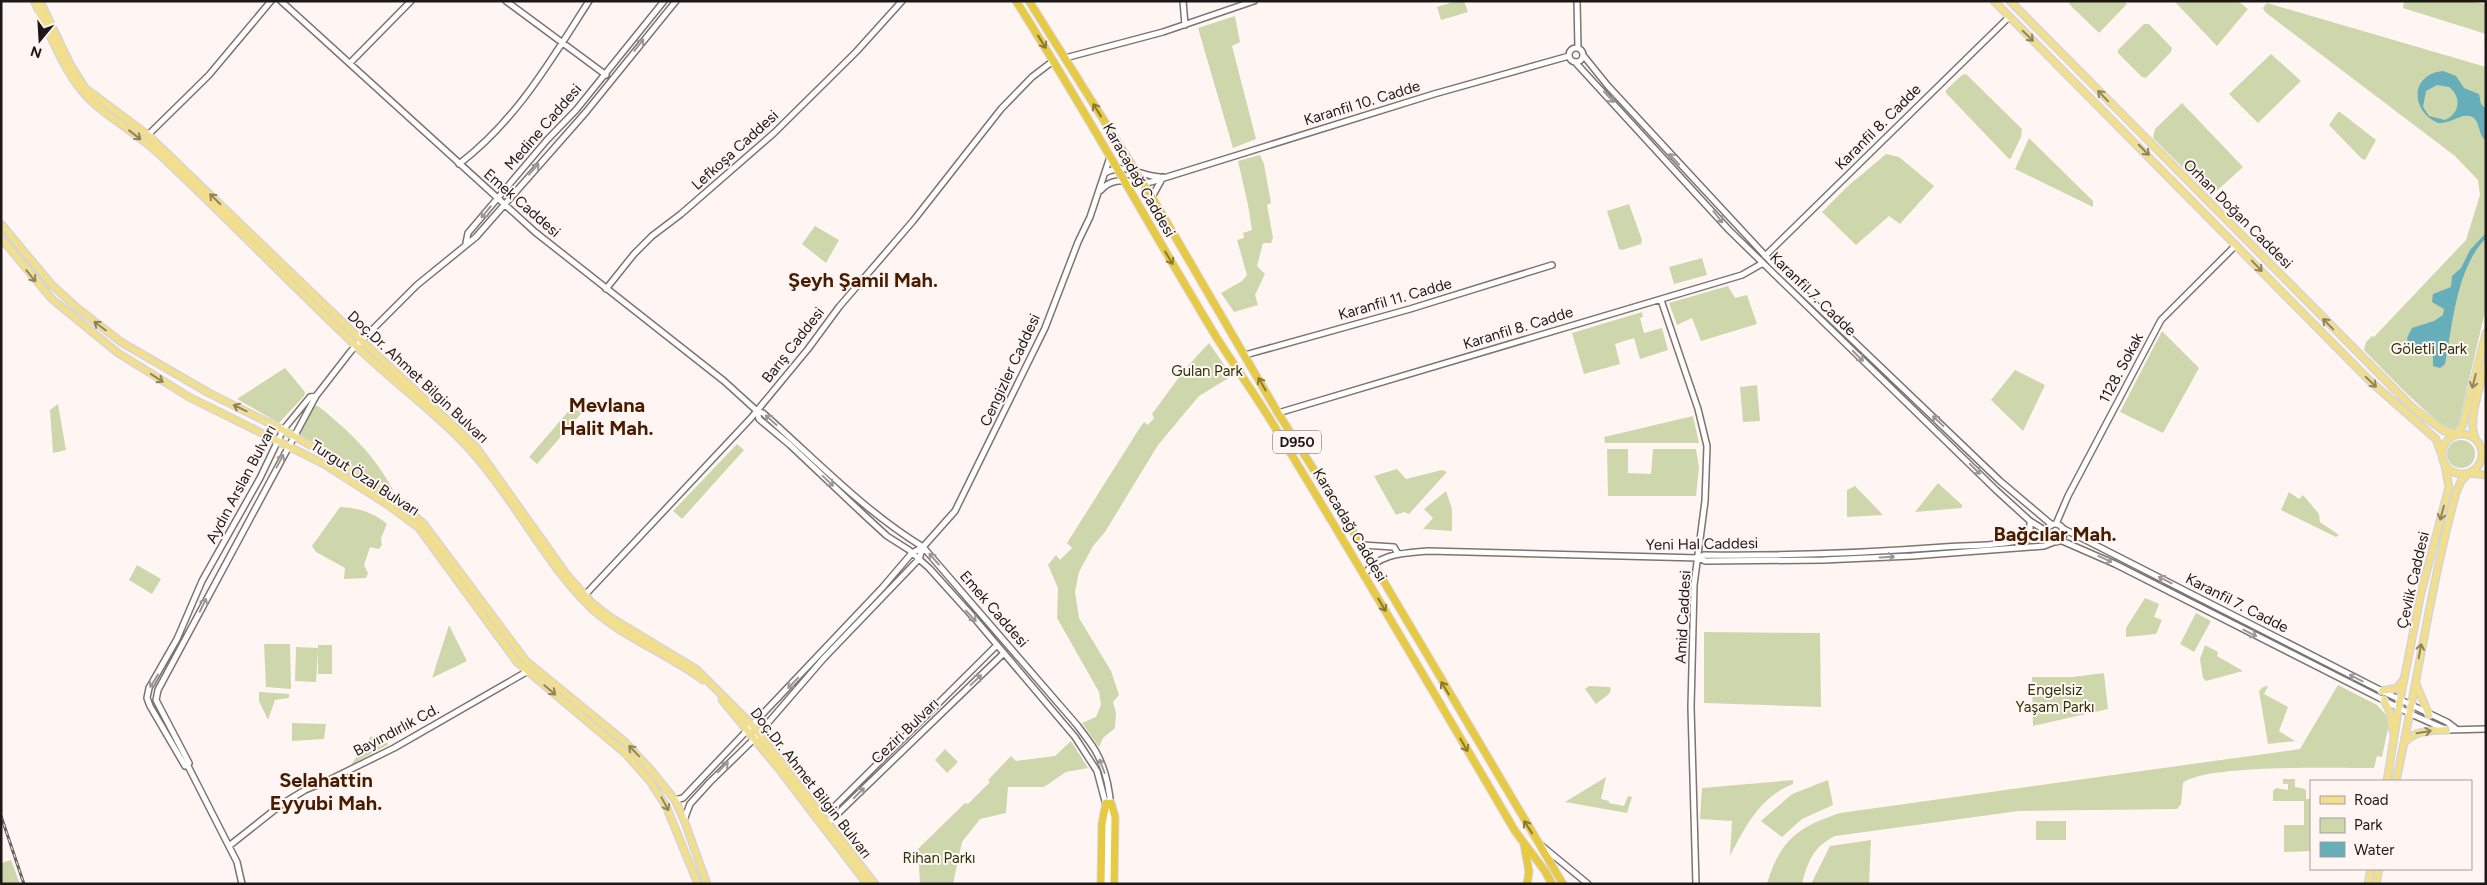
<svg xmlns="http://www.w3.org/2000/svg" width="2487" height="885" viewBox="0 0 2487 885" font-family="Figtree,sans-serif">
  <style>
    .green { fill: #ced7ab }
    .water { fill: #65aeba; fill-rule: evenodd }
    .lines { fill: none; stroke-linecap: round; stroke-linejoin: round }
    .minor-casing { stroke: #7d7470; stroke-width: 8 }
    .major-casing { stroke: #d6d5d5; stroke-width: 9 }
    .highway-casing { stroke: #d6d5d5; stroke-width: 9 }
    .minor { stroke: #fff; stroke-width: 5 }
    .major { stroke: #f1df8e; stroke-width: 6 }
    .highway { stroke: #e7c942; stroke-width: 7 }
    .rail-casing { stroke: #66605f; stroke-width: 3 }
    .rail { stroke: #fff6f3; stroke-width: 1; stroke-dasharray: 4; stroke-linecap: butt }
    .oneway { stroke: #918558 }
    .oneway2 { stroke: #8c792f }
    .oneway3 { stroke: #999797 }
    .labels { text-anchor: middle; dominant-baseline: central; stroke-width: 4; stroke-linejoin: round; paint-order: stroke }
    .shield { fill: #fff6f3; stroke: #605b59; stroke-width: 1 }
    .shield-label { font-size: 14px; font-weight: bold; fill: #1c1817 }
    .street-label { font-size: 15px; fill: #1c1817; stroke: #fff6f3 }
    .park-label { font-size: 15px; fill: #2e3408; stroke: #fff6f3 }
    .district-label { font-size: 20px; font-weight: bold; fill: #491c00; stroke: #fff6f3 }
  </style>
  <rect width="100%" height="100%" fill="#fff6f3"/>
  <path class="green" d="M 1456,1 L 1464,1 L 1468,12 L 1441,20 L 1437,7 Z
    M 2070,1 L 2124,1 L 2127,4 L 2099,33 L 2069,4 Z
    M 2174,1 L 2238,1 L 2248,9 L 2217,46 Z
    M 2404,1 L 2468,1 L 2486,4 L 2486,34 L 2403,8 Z
    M 2267,3 L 2486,67 L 2486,307 L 2458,428 L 2455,430 C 2437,428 2380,366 2364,350 L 2366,342 L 2372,336 L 2374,337 L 2466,240 L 2480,195 L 2478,180 L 2455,156 L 2265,12 L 2263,8 Z
    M 1235,16 L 1240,42 L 1232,46 L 1256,139 L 1233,148 L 1198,28 Z
    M 2144,24 L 2149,24 L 2172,48 L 2171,52 L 2146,78 L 2142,77 L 2118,53 L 2118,50 Z
    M 2271,54 L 2301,81 L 2258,123 L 2229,94 Z
    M 1966,74 L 2022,129 L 2021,137 L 2011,158 L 2009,159 L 1946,93 L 1946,90 L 1962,75 Z
    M 2182,103 L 2243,167 L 2211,196 L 2153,138 L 2155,129 Z
    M 2338,112 L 2340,112 L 2376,140 L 2365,160 L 2362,159 L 2329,125 Z
    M 2029,138 L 2093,201 L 2093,207 L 2015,169 Z
    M 1886,154 L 1899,157 L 1934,186 L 1900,224 L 1889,216 L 1856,245 L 1822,212 L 1848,186 Z
    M 1260,155 L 1264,164 L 1271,203 L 1267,205 L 1273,238 L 1271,243 L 1263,243 L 1257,266 L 1265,274 L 1255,295 L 1258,305 L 1234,312 L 1221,293 L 1242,281 L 1247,275 L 1237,240 L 1244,238 L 1243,233 L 1252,230 L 1248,205 L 1238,161 Z
    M 1629,204 L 1642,240 L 1641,244 L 1622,250 L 1619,249 L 1607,211 Z
    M 815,226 L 839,240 L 826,263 L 802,244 Z
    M 1702,258 L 1707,275 L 1674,284 L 1669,267 Z
    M 1728,286 L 1735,298 L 1747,295 L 1757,324 L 1701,341 L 1692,318 L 1677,325 L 1669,303 Z
    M 1642,312 L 1643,317 L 1640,318 L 1644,333 L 1662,328 L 1668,350 L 1640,359 L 1634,338 L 1615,344 L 1620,364 L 1584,374 L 1572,333 Z
    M 2162,331 L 2199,368 L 2163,433 L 2120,412 Z
    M 1209,343 L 1232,376 L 1199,396 L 1158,445 L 1105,532 L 1093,546 L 1079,572 L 1075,592 L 1079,618 L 1111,671 L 1119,695 L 1113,702 L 1116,713 L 1115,728 L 1103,738 L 1099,747 L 1082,723 L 1096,717 L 1101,705 L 1099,692 L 1057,618 L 1058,588 L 1048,565 L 1056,555 L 1060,560 L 1072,548 L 1067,543 L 1139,429 L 1144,422 L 1148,425 L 1154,418 L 1152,414 L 1185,369 Z
    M 285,368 L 305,392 L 304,396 L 279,423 L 237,399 Z
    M 2015,370 L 2045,385 L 2023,431 L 1991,400 Z
    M 1757,385 L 1760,421 L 1743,422 L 1740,387 Z
    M 579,399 L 587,407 L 537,464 L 529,457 Z
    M 58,404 L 66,450 L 53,453 L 50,410 Z
    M 314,406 L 318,406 C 350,432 373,453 393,490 L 299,435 Z
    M 1693,416 L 1699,443 L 1605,443 L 1604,437 Z
    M2447 454a14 14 0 1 1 28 0a14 14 0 1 1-28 0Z
    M 737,444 L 744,450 L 682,519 L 673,511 Z
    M 1607,449 L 1628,449 L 1628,473 L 1651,474 L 1653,449 L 1696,449 L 1699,468 L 1696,496 L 1608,496 Z
    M 1397,469 L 1406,479 L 1442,470 L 1447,472 L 1409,514 L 1404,512 L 1396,515 L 1374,476 Z
    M 1938,483 L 1962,505 L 1962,508 L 1915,512 Z
    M 1855,486 L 1883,515 L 1847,517 L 1847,490 Z
    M 1446,491 L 1452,509 L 1452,531 L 1423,529 L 1433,518 L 1424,509 Z
    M 2289,492 L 2299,499 L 2303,495 L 2319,514 L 2320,522 L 2339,535 L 2336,537 L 2281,510 Z
    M 340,507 C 356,507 375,513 387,524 L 381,538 L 382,545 L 379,549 L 370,547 L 364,565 L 368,573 L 366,578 L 344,579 L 345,568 L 316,552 L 312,546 Z
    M 137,565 L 161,579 L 152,594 L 129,580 Z
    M 2145,598 L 2159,604 L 2154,617 L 2162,620 L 2156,634 L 2126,637 L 2126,628 Z
    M 2196,613 L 2211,621 L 2194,652 L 2180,644 Z
    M 449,625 L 467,661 L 432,678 Z
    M 1704,632 L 1820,633 L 1821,707 L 1704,703 Z
    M 264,644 L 290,644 L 291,689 L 266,687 Z
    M 318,645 L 332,645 L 332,674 L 318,674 L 318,649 L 316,682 L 295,681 L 296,647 L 318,648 Z
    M 2205,645 L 2218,652 L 2217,656 L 2243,671 L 2206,681 L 2203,678 L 2200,659 Z
    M 2104,673 L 2108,709 L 2033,726 L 2032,677 L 2072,677 Z
    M 2338,685 L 2377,705 L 2390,719 L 2382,757 L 2377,756 L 2374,768 C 2339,768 2205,764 2183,783 L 2181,804 L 2177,809 L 2019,811 L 1835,836 C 1813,847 1808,861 1802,884 L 1767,884 C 1780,840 1798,827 1840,813 L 2300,749 Z
    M 1589,686 L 1610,687 L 1611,690 L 1609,694 L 1596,704 L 1585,689 Z
    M 2268,686 L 2264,694 L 2288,707 L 2279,731 L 2295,741 L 2268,744 L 2259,691 L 2263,687 Z
    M 259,692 L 289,694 L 289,698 L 275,700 L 268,720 L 259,701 Z
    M 292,723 L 326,724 L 324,739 L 292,741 Z
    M 371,736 L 389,744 L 351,765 Z
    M 1071,741 L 1088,768 L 1066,772 L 1044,787 L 1008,787 L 1006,813 L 980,819 L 962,842 L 953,884 L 920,884 L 918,849 L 965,803 L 968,804 L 990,782 L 988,780 L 1011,756 L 1016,761 L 1055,756 Z
    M 945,749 L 958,762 L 947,773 L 935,760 Z
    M 1606,777 L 1601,799 L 1609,801 L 1609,803 L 1624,806 L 1628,796 L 1632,797 L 1627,813 L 1565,802 Z
    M 2283,779 L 2295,779 L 2295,787 L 2302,788 L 2306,790 L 2306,799 L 2311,799 L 2311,851 L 2284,852 L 2284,825 L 2304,825 L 2304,801 L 2273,801 L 2273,791 L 2276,788 L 2288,790 L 2288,784 L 2283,784 Z
    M 1793,780 L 1793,784 C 1760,797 1745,827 1730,856 L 1732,821 L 1700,819 L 1702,788 Z
    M 1828,780 L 1833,805 L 1802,819 L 1782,837 L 1761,821 L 1792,794 Z
    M 2036,821 L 2066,821 L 2066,840 L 2036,840 Z
    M 1871,840 L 1869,884 L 1811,884 L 1830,846 Z
    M 11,860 L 20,884 L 1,884 L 1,863 Z"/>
  <path class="water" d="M 2443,71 L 2456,76 L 2464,88 L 2479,94 L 2481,104 L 2486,109 L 2486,141 C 2477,134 2481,118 2469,116 C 2460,114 2450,124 2438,123 C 2410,111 2410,74 2443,71 ZM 2437,85 L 2449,87 C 2462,97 2460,113 2445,120 L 2429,116 L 2423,107 L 2426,91 Z
    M 2486,233 L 2486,238 C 2456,269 2453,323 2445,364 L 2440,368 L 2433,366 L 2433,357 L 2429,351 L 2414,350 L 2409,346 L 2407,338 L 2412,328 L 2434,321 L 2443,315 L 2444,309 L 2432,302 L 2433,294 L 2451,287 L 2452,276 L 2461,268 L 2470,250 Z"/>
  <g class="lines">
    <g class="minor-casing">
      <path id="minor" d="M 281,1 L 535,232 L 724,381 L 757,411 L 763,413 C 815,459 864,511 923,547 L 1077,725 C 1083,733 1090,742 1095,750 C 1118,789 1111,841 1108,884
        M 506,1 L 606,75
        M 1183,1 L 1185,25
        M 1577,1 L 1578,48
        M1569 55a7 7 0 1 1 14 0a7 7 0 1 1-14 0Z
        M 1583,55 L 1608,86 L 1773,264 L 2000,481 L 2052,525
        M 1065,58 L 1163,32 L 1254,1
        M 1575,62 L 1729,230 L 1996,490 L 2030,521 L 2046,531
        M 350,63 L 411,1
        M 148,135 L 209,75 L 271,1
        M 459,164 C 516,121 551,60 589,1
        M 1105,173 C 1126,162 1139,176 1160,177
        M 1101,190 C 1115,174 1132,184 1151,182 L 1434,94 L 1569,56
        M 1152,197 L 1163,177
        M 466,243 L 468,233 L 547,140 L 576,110 L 664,1
        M 1765,256 L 2009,17
        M 606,289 L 634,254 L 652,236 L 681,214 L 774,133 L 856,52 L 902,1
        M 1661,300 L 1698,409 L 1707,446 L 1705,501 L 1694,585 L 1691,707 L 1696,884
        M 1245,355 L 1410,309 L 1552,265
        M 316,396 L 351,351 L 417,285 L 476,237 L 586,112 L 676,1
        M 757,411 L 759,419 L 790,445 L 862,513 L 887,536 L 909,550 L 929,568 L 975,619 L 1075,737 L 1097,771 L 1106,805
        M 1278,413 L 1742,275 L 1763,263
        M 2056,524 L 2068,496 L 2161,320 L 2236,245
        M2046 533a9 9 0 1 1 18 0a9 9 0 1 1-18 0Z
        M 2062,528 L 2382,691 L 2447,722 L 2455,728
        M 2060,540 L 2115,564 L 2411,714 L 2447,730 L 2486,729
        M 2025,541 L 2030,533 L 2030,521
        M 1362,545 L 1394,547 L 1398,554
        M 1699,558 L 1705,561 L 1823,560 L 1912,556 L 2044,546 L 2054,542
        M 1364,575 C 1378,553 1405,553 1428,551 L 1699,558 L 1704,555 C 1784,556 1864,553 1944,547 C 1978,545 2014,546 2046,533
        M 585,595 L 751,418 L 808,349 L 839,307 L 913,221 L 1001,109 L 1032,77 L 1053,61
        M 187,764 L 237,862 L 242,884
        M 185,766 L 150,706 L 147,698 L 149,688 L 177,639 L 202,581 L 260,478 L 283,430 L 310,397 L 316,396 L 158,690 L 156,700 L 189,763
        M 675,800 L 683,798 L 882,588 L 912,553 L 923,547 L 955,511 L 1045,328 L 1078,242 L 1090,217 L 1110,157
        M 819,816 L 835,806 L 997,645
        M 684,820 L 690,804 L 710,782 L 754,739 L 824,658 L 919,559 L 923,547
        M 826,825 L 1004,653
        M 229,846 L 282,804 L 305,790 L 327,781 L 394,748 L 528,671
        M 1542,846 L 1588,884
        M 1105,880 L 1107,814"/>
    </g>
    <g class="major-casing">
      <path id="major" d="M 34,1 C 49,30 61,66 82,91 C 102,115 133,130 157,152 C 224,215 288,281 354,344 C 388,377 426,405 459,438 C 508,487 538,553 586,603 C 618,636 666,652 703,680
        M 40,1 L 70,64 L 85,88 L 148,135 L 362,341 L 476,447 L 567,575 L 592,603 L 610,617 L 696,669 L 752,725 L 875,884
        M 1994,1 L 2370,381 L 2436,439 L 2441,453
        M 2010,1 L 2414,409 L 2444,431 L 2456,434 L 2463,425 L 2486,333
        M 1,224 L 51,284 L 76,307 L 121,342 L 209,393 L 283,430 L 319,450 L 391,497 L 423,523 L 526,661 L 625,742 L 651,770 L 675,800 L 684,820 L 707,884
        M 1,238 L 52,299 L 118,353 L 189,397 L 324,464 L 388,505 L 419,528 L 517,662 L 625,753 L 650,781 L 666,806 L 698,884
        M2442 454a20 20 0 1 1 40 0a20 20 0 1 1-40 0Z
        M 2475,437 C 2467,421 2482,381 2486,362
        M 2416,684 L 2429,715
        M 2382,691 L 2397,688 L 2404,679
        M 722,700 L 779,769 L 867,884
        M 2384,700 L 2390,712 L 2393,732
        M 2405,742 C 2416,730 2431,731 2447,730
        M 2387,781 L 2400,700 L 2421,593 L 2449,487 L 2445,466
        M 2396,781 C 2417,685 2430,588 2456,493 L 2461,481 L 2469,473 L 2486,475
        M 2368,884 L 2371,869
        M 2376,884 L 2379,869"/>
    </g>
    <g class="highway-casing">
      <path id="highway" d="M 1016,1 C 1086,111 1148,224 1215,335 C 1235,367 1257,397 1276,429 C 1357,562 1436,696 1515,831 L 1545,871 L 1552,884
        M 1029,1 L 1152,197 L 1278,413 L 1374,565 L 1563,884
        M 1111,803 L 1115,817 L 1114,884
        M 1524,844 L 1529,872 L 1527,884
        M 1101,884 L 1102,824 L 1106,803"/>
    </g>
    <use href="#minor" class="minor"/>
    <use href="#major" class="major"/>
    <use href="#highway" class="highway"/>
    <g class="rail-casing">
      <path id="rail" d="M 1,816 L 24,884"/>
    </g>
    <use href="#rail" class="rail"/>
  </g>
  <defs><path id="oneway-shaft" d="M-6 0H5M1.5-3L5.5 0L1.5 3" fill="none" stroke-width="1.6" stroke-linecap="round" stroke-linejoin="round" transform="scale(1.25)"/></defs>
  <g class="oneway">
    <use href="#oneway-shaft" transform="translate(2028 36) rotate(44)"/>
    <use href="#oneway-shaft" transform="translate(2103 96) rotate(-134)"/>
    <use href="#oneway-shaft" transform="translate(135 135) rotate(38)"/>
    <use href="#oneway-shaft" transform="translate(2144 150) rotate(45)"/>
    <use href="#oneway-shaft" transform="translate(215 199) rotate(-135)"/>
    <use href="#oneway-shaft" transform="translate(2257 266) rotate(46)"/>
    <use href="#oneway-shaft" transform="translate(31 276) rotate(51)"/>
    <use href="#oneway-shaft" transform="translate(2328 324) rotate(-134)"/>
    <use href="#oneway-shaft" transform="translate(100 326) rotate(-143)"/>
    <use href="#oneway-shaft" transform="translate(157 378) rotate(33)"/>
    <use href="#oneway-shaft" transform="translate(2474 381) rotate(104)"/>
    <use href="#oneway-shaft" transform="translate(2371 382) rotate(44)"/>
    <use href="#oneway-shaft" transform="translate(240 408) rotate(-154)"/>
    <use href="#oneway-shaft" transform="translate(2442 513) rotate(105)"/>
    <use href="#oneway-shaft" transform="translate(2420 651) rotate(-80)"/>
    <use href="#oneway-shaft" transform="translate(550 690) rotate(40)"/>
    <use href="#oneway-shaft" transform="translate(2424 732) rotate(-10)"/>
    <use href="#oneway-shaft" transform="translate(634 751) rotate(-134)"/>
    <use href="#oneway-shaft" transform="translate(665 804) rotate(62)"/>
  </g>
  <g class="oneway2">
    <use href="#oneway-shaft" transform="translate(1042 42) rotate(58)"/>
    <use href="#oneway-shaft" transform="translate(1097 110) rotate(-122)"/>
    <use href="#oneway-shaft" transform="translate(1169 258) rotate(59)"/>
    <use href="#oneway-shaft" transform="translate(1262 384) rotate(-120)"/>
    <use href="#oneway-shaft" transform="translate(1382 605) rotate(59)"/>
    <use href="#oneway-shaft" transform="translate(1445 688) rotate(-121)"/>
    <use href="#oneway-shaft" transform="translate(1464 745) rotate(60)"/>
    <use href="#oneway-shaft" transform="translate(1528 827) rotate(-123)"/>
  </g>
  <g class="oneway3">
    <use href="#oneway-shaft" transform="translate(639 45) rotate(-52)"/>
    <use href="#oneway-shaft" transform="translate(1609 97) rotate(47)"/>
    <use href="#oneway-shaft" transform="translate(1674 159) rotate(-133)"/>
    <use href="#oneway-shaft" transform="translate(534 169) rotate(-49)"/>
    <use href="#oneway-shaft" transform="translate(486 212) rotate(130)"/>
    <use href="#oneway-shaft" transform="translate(1718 217) rotate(51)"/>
    <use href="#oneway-shaft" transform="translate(1858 356) rotate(45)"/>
    <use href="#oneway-shaft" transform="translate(771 420) rotate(-139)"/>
    <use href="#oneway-shaft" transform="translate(1938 421) rotate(-137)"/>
    <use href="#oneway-shaft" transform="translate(280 461) rotate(-62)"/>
    <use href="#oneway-shaft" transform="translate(1975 469) rotate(45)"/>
    <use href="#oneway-shaft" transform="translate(828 481) rotate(43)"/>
    <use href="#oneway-shaft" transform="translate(1887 557) rotate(-3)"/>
    <use href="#oneway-shaft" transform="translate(934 559) rotate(-131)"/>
    <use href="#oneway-shaft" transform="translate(2105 559) rotate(24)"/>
    <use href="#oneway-shaft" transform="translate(2165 580) rotate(-153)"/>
    <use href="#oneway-shaft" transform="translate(203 605) rotate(-64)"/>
    <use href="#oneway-shaft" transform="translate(971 616) rotate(47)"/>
    <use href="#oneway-shaft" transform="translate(2250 633) rotate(27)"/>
    <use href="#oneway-shaft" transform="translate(2356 678) rotate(-153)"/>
    <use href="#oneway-shaft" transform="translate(976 680) rotate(-43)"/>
    <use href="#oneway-shaft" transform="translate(154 681) rotate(122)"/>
    <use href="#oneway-shaft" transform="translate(793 683) rotate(134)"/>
    <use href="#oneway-shaft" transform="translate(1102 766) rotate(-111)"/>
    <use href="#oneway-shaft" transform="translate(723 767) rotate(-46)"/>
    <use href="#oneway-shaft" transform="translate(859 793) rotate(-45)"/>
  </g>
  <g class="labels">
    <rect class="shield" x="1273" y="430.5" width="48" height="23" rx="4"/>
    <g class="shield-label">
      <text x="1297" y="442">D950</text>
    </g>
    <g class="street-label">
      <text transform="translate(1362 103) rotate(-17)">Karanfil 10. Cadde</text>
      <text transform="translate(543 127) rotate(-49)">Medine Caddesi</text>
      <text transform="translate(1878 127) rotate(-45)">Karanfil 8. Cadde</text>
      <text transform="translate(735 150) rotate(-42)">Lefkoşa Caddesi</text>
      <text transform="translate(1139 180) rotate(60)">Karacadağ Caddesi</text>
      <text transform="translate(522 203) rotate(41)">Emek Caddesi</text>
      <text transform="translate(2238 214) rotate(45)">Orhan Doğan Caddesi</text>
      <text transform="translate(1813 294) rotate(44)">Karanfil 7. Cadde</text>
      <text transform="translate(1395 299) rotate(-16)">Karanfil 11. Cadde</text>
      <text transform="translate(1518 328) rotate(-17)">Karanfil 8. Cadde</text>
      <text transform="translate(793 345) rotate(-52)">Barış Caddesi</text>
      <text transform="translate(2121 368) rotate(-62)">1128. Sokak</text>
      <text transform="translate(1010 370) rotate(-65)">Cengizler Caddesi</text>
      <text transform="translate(418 377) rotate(43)">Doç.Dr. Ahmet Bilgin Bulvarı</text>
      <text transform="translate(365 478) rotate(33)">Turgut Özal Bulvarı</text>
      <text transform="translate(241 484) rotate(-62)">Aydın Arslan Bulvarı</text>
      <text transform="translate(1350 525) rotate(59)">Karacadağ Caddesi</text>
      <text transform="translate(1702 544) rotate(-1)">Yeni Hal Caddesi</text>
      <text transform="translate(2413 580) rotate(-77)">Çevlik Caddesi</text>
      <text transform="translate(2237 603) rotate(27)">Karanfil 7. Cadde</text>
      <text transform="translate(994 609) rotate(49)">Emek Caddesi</text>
      <text transform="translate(1683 617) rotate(-87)">Amid Caddesi</text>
      <text transform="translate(396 730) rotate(-28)">Bayındırlık Cd.</text>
      <text transform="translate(905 731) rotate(-44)">Ceziri Bulvarı</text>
      <text transform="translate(811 783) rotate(52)">Doç.Dr. Ahmet Bilgin Bulvarı</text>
    </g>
    <g class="park-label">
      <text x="2429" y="349">Göletli Park</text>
      <text x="1207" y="371">Gulan Park</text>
      <text x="2055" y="690">Engelsiz<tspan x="2055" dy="17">Yaşam Parkı</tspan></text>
      <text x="939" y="858">Rihan Parkı</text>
    </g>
    <g class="district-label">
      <text x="863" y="280">Şeyh Şamil Mah.</text>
      <text x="607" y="405">Mevlana<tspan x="607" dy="23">Halit Mah.</tspan></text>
      <text x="2055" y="534">Bağcılar Mah.</text>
      <text x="326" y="780">Selahattin<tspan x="326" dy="23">Eyyubi Mah.</tspan></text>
    </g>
  </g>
  <rect width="2487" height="885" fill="none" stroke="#1c1817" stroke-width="5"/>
  <rect x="2310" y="780" width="162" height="90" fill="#fff6f3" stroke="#a49d9b"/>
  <rect x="2320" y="796" width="25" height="8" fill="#f1df8e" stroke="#a49d9b"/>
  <text x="2354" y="805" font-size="15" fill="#1c1817">Road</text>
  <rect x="2320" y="818" width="25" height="15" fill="#ced7ab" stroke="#a49d9b"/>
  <text x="2354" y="830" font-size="15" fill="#1c1817">Park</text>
  <rect x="2320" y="842" width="25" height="15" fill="#65aeba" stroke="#a49d9b"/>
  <text x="2354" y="855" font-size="15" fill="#1c1817">Water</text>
  <g transform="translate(40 40) rotate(198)" stroke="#fff6f3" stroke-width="4" paint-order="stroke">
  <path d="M0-4L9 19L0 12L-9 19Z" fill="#1c1817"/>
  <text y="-8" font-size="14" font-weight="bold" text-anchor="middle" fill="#1c1817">N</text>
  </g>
</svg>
